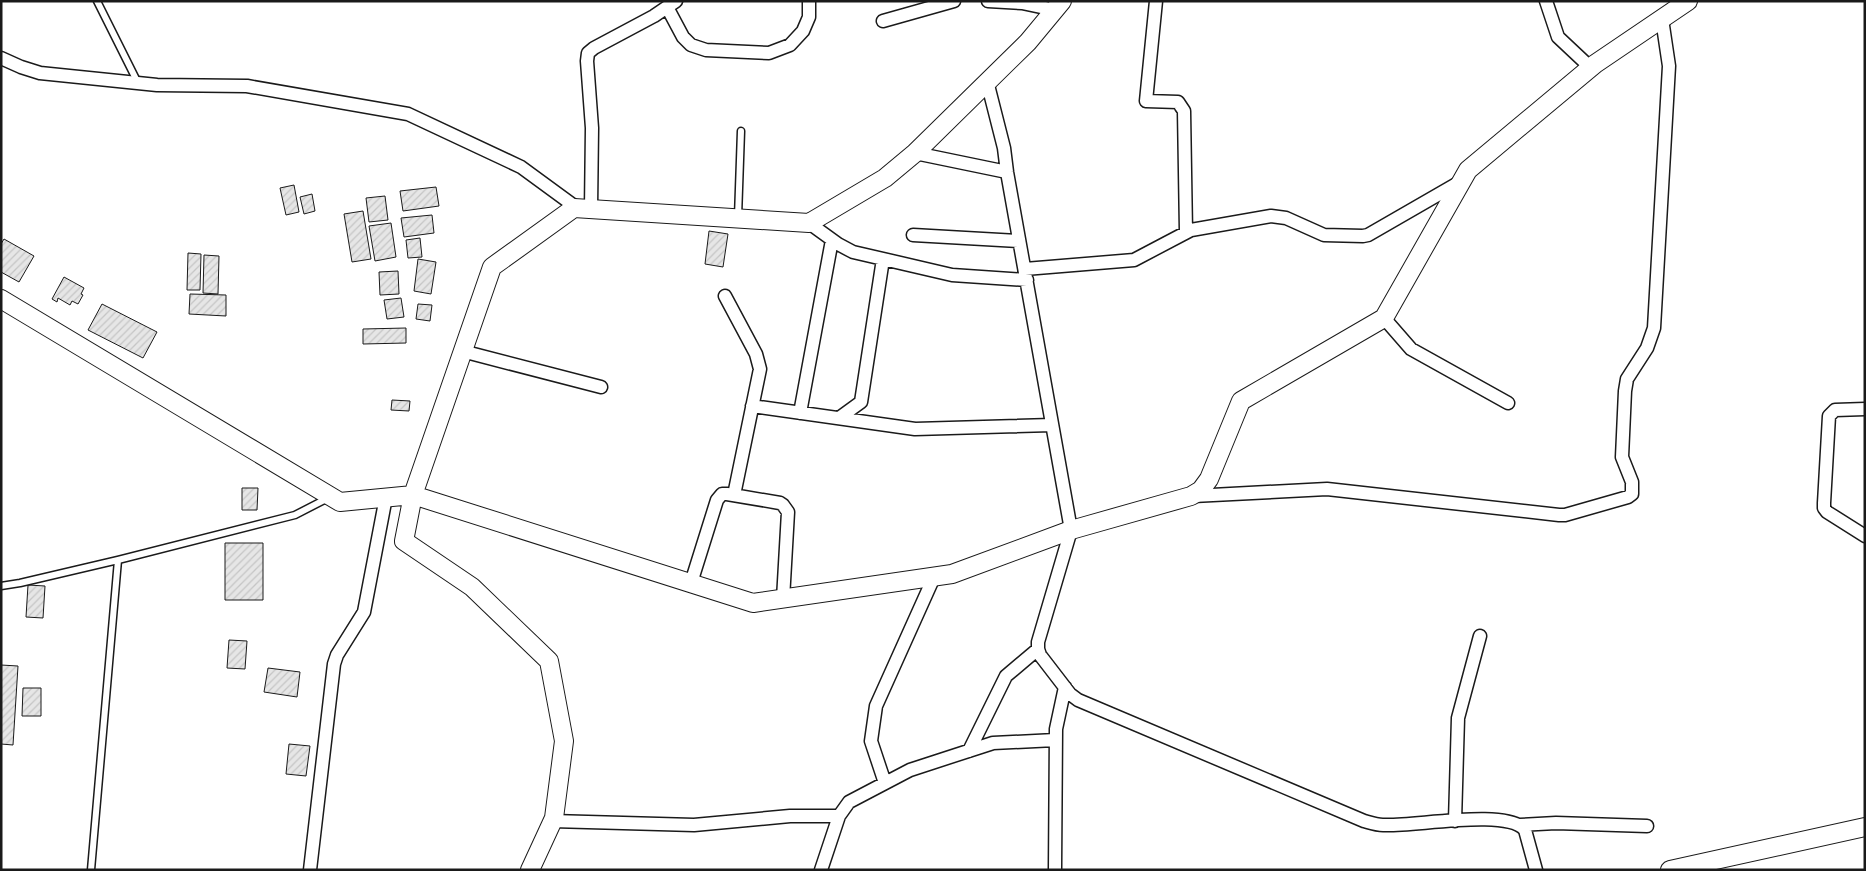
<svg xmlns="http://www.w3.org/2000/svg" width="1866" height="871" viewBox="0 0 1866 871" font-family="Montserrat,sans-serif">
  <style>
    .building { fill: url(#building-hatch); stroke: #1a1a1a }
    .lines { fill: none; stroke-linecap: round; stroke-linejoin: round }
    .lane-casing { stroke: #1a1a1a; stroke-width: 9 }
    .street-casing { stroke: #1a1a1a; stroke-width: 15 }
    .secondary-casing { stroke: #1a1a1a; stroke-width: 20 }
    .lane { stroke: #fff; stroke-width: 6 }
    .street { stroke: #fff; stroke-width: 12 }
    .secondary { stroke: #fff; stroke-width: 18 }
  </style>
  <defs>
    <pattern id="building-hatch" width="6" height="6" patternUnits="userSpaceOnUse" patternTransform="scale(1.25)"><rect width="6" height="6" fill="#e6e6e6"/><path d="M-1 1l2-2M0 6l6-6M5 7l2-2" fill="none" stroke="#c5c5c5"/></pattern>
  </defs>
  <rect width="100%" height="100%" fill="#fff"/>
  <path class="building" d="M 294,185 L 299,212 L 286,215 L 280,188 Z
    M 436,187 L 439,206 L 403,211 L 400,191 Z
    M 312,194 L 315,211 L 304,214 L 300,197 Z
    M 385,196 L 388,220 L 369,222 L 366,198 Z
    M 363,211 L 371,259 L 352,262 L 344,214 Z
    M 432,215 L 434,233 L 404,237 L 401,218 Z
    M 391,223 L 396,257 L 375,261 L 369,226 Z
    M 709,231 L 728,234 L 723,267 L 705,264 Z
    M 420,238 L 422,257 L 408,258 L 406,240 Z
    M 4,239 L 34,256 L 19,282 L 1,272 L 1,244 Z
    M 188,253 L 201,254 L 200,290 L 187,290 Z
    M 204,255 L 219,256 L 218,294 L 203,293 Z
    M 418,259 L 436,262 L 431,294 L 414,291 Z
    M 398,271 L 399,294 L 380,295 L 379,272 Z
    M 64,277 L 84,288 L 81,294 L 83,295 L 78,304 L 72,301 L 70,305 L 58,298 L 57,302 L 52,299 Z
    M 190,294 L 226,295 L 226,316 L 189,314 Z
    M 401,298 L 404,317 L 387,319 L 384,300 Z
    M 102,304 L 157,332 L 143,358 L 88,330 Z
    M 418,304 L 432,305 L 430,321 L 416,319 Z
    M 406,328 L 406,343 L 363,344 L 363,329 Z
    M 392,400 L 410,401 L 409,411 L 391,410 Z
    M 242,488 L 258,488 L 257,510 L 242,510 Z
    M 225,543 L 263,543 L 263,600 L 225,600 Z
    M 28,585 L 45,586 L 43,618 L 26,617 Z
    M 229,640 L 247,641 L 245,669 L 227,668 Z
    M 1,665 L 18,666 L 13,745 L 1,744 Z
    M 268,668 L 300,672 L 297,697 L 264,692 Z
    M 23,688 L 41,688 L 41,716 L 22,716 Z
    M 289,744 L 310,746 L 306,776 L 286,774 Z"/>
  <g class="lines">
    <g class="lane-casing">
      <path id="lane" d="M 97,1 L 138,83
        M 738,217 L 741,131
        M 1,586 L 20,583 L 118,560 L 295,515 L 330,497
        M 91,870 L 118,560"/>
    </g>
    <g class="street-casing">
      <path id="street" d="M 988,1 L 1022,3 L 1055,10
        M 1156,1 L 1146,101 L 1178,102 L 1184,111 L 1186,232
        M 1546,1 L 1558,37 L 1591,68
        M 667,7 L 683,37 L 691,45 L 706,50 L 769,53 L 790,45 L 803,31 L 809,17 L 809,1
        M 883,21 L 954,1
        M 1,58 L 21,67 L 40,73 L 157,85 L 247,86 L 408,114 L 521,167 L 577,208
        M 987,81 L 1004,148 L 1007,172 L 1071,530 L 1038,642 L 1038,649 L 1040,655 L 1070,694 L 1078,700 L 1364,821 C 1371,823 1377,825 1383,825 C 1413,827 1507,808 1525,830 L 1536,870
        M 915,153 L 1007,172
        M 591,209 L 592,128 L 587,61 L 588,53 L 594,48 L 654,16 L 676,1
        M 809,223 L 838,244 L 853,252 L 952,275 L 1027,280
        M 913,235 L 1019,241
        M 1025,269 L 1134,260 L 1191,230 L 1271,216 L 1286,218 L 1324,235 L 1363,236 L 1368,235 L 1460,182
        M 725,296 L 756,354 L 760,369 L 734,495
        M 1384,318 L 1411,349 L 1508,403
        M 462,351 L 601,387
        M 752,406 L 915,429 L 1052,425
        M 1865,409 L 1835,410 L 1829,416 L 1824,503 L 1824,508 L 1827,512 L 1865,536
        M 800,413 L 832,240
        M 839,418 L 861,402 L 883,259
        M 1193,496 L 1327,489 L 1559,515 L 1565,515 L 1628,497 L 1632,494 L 1632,482 L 1622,457 L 1625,391 L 1627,379 L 1647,348 L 1654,328 L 1669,66 L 1662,19
        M 691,583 L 717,500 L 722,494 L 727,494 L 780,503 L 783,505 L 788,512 L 783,599
        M 969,751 L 1006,676 L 1038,649
        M 885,783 L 871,741 L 876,706 L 934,577
        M 552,821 L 694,825 L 790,816 L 839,816
        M 1455,821 L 1458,718 L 1480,636
        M 1520,825 L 1556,823 L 1647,826
        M 310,870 L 334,664 L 337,655 L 364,612 L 386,497
        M 821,870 L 839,816 L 849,802 L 910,770 L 993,743 L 1055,740
        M 1055,870 L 1056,729 L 1065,687"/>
    </g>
    <g class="secondary-casing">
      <path id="secondary" d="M 1,299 L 340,502 L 413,495 L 492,267 L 574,208 L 809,223 L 885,178 L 915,153 L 1028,42 L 1062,1
        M 530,870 L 554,818 L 564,741 L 549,661 L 472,587 L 404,541 L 413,495 L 753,603 L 952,574 L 1071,530 L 1191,496 L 1201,490 L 1209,479 L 1241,401 L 1384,318 L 1468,170 L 1595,64 L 1688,1
        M 1670,870 L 1865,827"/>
    </g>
    <use href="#lane" class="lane"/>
    <use href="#street" class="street"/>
    <use href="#secondary" class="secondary"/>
  </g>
  <rect width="1866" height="871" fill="none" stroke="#1a1a1a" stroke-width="5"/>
</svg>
